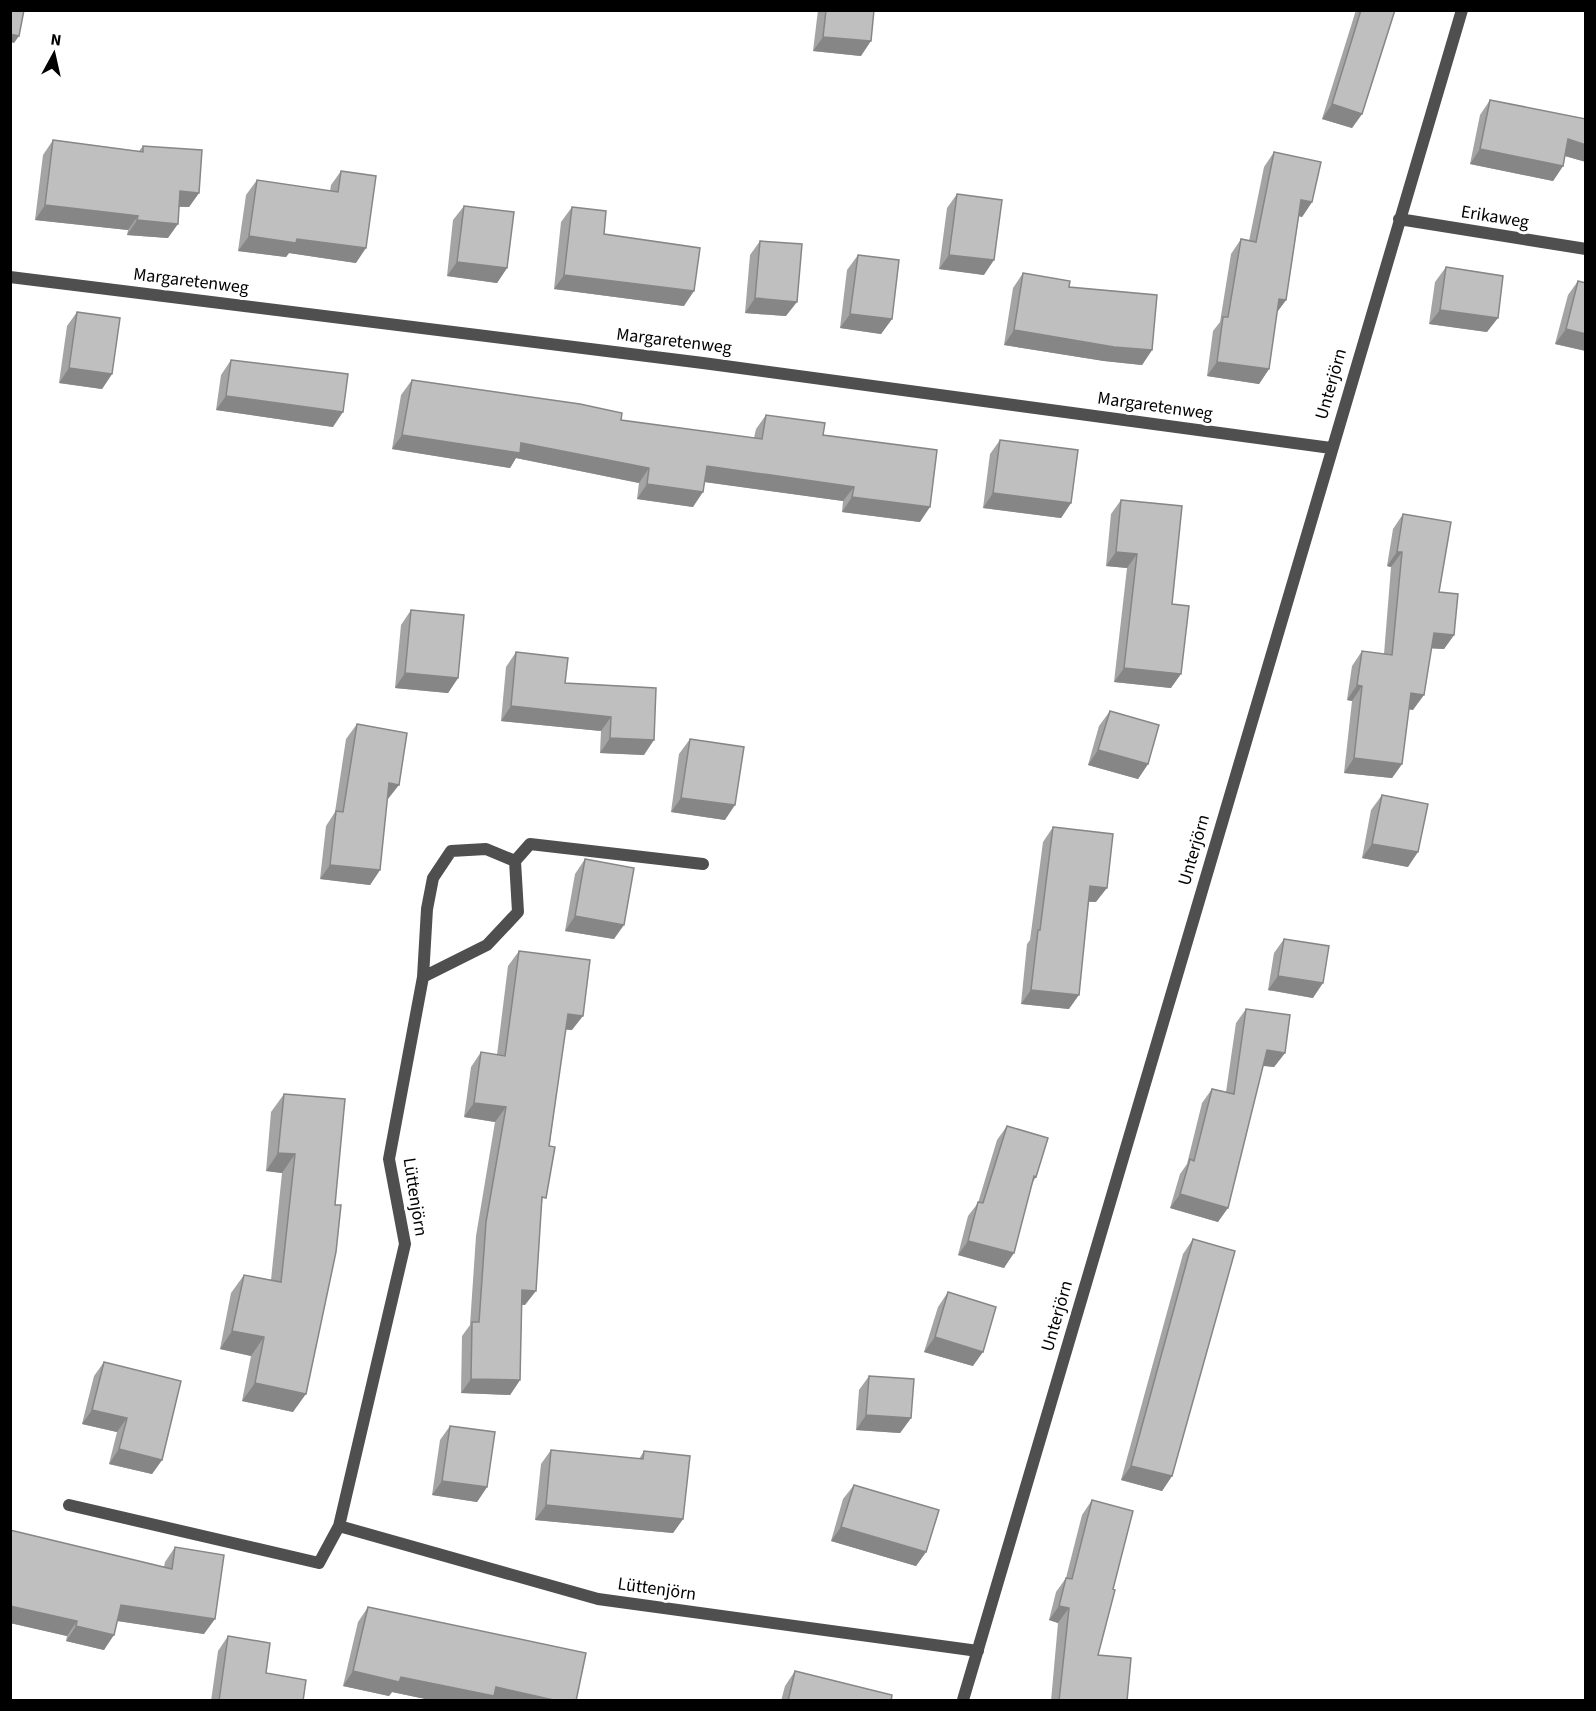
<svg xmlns="http://www.w3.org/2000/svg" width="1596" height="1711" viewBox="0 0 1596 1711" font-family="'Source Sans 3',sans-serif">
  <style>
    .lines { fill: none; stroke-linecap: round; stroke-linejoin: round }
    .street { stroke: #4f4f4f; stroke-width: 12 }
    .wall { fill: #a4a4a4 }
    .shaded-wall { fill: #868686 }
    .building { fill: #bfbfbf; stroke: #868686; stroke-width: 1.5 }
    .labels { text-anchor: middle; dominant-baseline: central; stroke-width: 6; stroke-linejoin: round; paint-order: stroke }
    .street-label { font-size: 18px; fill: #000; stroke: #fff }
  </style>
  <rect width="100%" height="100%" fill="#fff"/>
  <g class="lines">
    <path class="street" d="M 1399,219 L 1586,249
      M 10,277 L 703,363 L 1331,448
      M 515,861 L 530,844 L 703,864
      M 69,1505 L 319,1563 L 339,1526 L 405,1244 L 389,1159 L 423,977 L 487,945 L 518,912 L 515,861 L 486,849 L 451,851 L 433,878 L 427,909 L 423,977
      M 339,1526 L 598,1599 L 978,1651
      M 963,1700 L 1462,10"/>
  </g>
  <path class="wall" d="M 818,10 L 826,10 L 861,56 L 813,51 Z
    M 1356,10 L 1395,10 L 1362,114 L 1352,128 L 1322,119 Z
    M 1490,100 L 1586,162 L 1565,156 L 1563,166 L 1553,181 L 1470,164 L 1480,115 Z
    M 53,140 L 139,151 L 143,146 L 199,193 L 189,207 L 179,207 L 168,238 L 127,235 L 128,230 L 35,220 L 43,155 Z
    M 1274,152 L 1312,202 L 1302,217 L 1299,216 L 1286,300 L 1277,312 L 1269,369 L 1259,384 L 1207,376 L 1213,331 L 1220,322 L 1231,254 L 1241,239 L 1249,241 L 1264,167 Z
    M 341,171 L 356,263 L 289,253 L 286,257 L 238,251 L 246,195 L 257,180 L 330,191 L 331,185 Z
    M 957,194 L 984,275 L 939,269 L 947,208 Z
    M 464,206 L 507,268 L 497,283 L 447,276 L 453,220 Z
    M 572,207 L 604,234 L 684,306 L 554,289 L 561,222 Z
    M 760,241 L 786,316 L 745,313 L 750,255 Z
    M 858,255 L 892,319 L 881,334 L 840,328 L 847,270 Z
    M 1446,267 L 1487,332 L 1429,324 L 1435,282 Z
    M 1023,273 L 1069,287 L 1152,350 L 1142,365 L 1104,361 L 1004,345 L 1013,288 Z
    M 1578,281 L 1586,351 L 1555,344 L 1568,295 Z
    M 77,312 L 112,374 L 102,389 L 59,383 L 67,326 Z
    M 231,360 L 333,427 L 216,410 L 221,375 Z
    M 412,380 L 621,420 L 754,438 L 756,429 L 766,415 L 823,435 L 920,522 L 842,512 L 843,501 L 705,482 L 693,507 L 637,499 L 639,483 L 516,458 L 510,468 L 392,449 L 401,395 Z
    M 1000,440 L 1071,503 L 1061,518 L 983,508 L 990,454 Z
    M 1121,500 L 1172,604 L 1171,688 L 1114,682 L 1127,568 L 1106,566 L 1111,514 Z
    M 1403,514 L 1439,592 L 1454,635 L 1444,649 L 1431,648 L 1413,710 L 1409,709 L 1402,764 L 1392,778 L 1344,773 L 1352,701 L 1347,700 L 1352,666 L 1362,651 L 1384,654 L 1391,567 L 1387,566 L 1393,529 Z
    M 411,610 L 458,678 L 448,693 L 395,688 L 401,625 Z
    M 516,652 L 565,683 L 656,688 L 644,755 L 600,753 L 601,731 L 501,721 L 506,667 Z
    M 1110,711 L 1148,764 L 1138,779 L 1088,765 L 1099,726 Z
    M 357,724 L 388,799 L 387,799 L 380,870 L 370,885 L 320,879 L 326,826 L 335,812 L 346,739 Z
    M 690,739 L 725,820 L 671,812 L 679,754 Z
    M 1382,795 L 1408,867 L 1362,858 L 1371,810 Z
    M 1053,827 L 1096,902 L 1089,902 L 1069,1009 L 1021,1004 L 1027,944 L 1030,940 L 1043,842 Z
    M 585,859 L 614,939 L 565,931 L 575,874 Z
    M 1284,939 L 1313,998 L 1268,990 L 1274,953 Z
    M 519,951 L 572,1030 L 565,1029 L 542,1203 L 525,1305 L 522,1305 L 520,1380 L 510,1395 L 461,1393 L 462,1336 L 470,1325 L 476,1236 L 495,1122 L 464,1117 L 471,1067 L 481,1052 L 497,1055 L 508,966 Z
    M 1246,1009 L 1285,1053 L 1274,1067 L 1263,1066 L 1218,1222 L 1170,1208 L 1180,1174 L 1187,1164 L 1202,1103 L 1212,1089 L 1226,1092 L 1236,1023 Z
    M 284,1094 L 345,1099 L 293,1412 L 242,1401 L 251,1356 L 220,1349 L 231,1293 L 244,1275 L 271,1280 L 282,1173 L 266,1171 L 271,1112 Z
    M 1007,1126 L 1036,1177 L 1033,1182 L 1004,1268 L 958,1255 L 968,1216 L 978,1203 L 997,1140 Z
    M 1193,1239 L 1172,1476 L 1162,1491 L 1121,1480 L 1183,1254 Z
    M 948,1292 L 973,1366 L 924,1352 L 938,1307 Z
    M 104,1362 L 162,1460 L 152,1474 L 109,1464 L 117,1432 L 82,1424 L 94,1376 Z
    M 869,1376 L 911,1418 L 900,1433 L 856,1430 L 859,1390 Z
    M 450,1426 L 487,1487 L 477,1502 L 432,1495 L 440,1440 Z
    M 551,1450 L 639,1459 L 644,1451 L 683,1519 L 673,1533 L 535,1520 L 541,1464 Z
    M 854,1485 L 926,1552 L 916,1566 L 831,1541 L 843,1499 Z
    M 1092,1500 L 1113,1589 L 1098,1655 L 1127,1701 L 1051,1701 L 1058,1623 L 1049,1620 L 1056,1592 L 1066,1578 L 1082,1515 Z
    M 10,1530 L 164,1567 L 165,1562 L 175,1547 L 204,1634 L 117,1621 L 104,1650 L 66,1641 L 67,1636 L 10,1623 Z
    M 368,1607 L 576,1701 L 435,1701 L 392,1692 L 389,1696 L 343,1686 L 358,1622 Z
    M 228,1636 L 266,1673 L 303,1701 L 211,1701 L 218,1651 Z
    M 795,1671 L 891,1701 L 781,1701 L 785,1686 Z"/>
  <path class="shaded-wall" d="M 10,34 L 19,36 L 14,43 L 10,42 Z
    M 823,37 L 871,41 L 861,56 L 813,51 Z
    M 1332,104 L 1362,114 L 1352,128 L 1322,119 Z
    M 1568,139 L 1586,145 L 1586,162 L 1558,154 Z
    M 1480,149 L 1563,166 L 1553,181 L 1470,164 Z
    M 180,191 L 199,193 L 189,207 L 170,206 Z
    M 1301,200 L 1312,202 L 1302,217 L 1291,214 Z
    M 45,205 L 138,216 L 128,230 L 35,220 Z
    M 137,220 L 178,224 L 168,238 L 127,235 Z
    M 249,236 L 297,239 L 366,248 L 356,263 L 289,253 L 286,257 L 238,251 Z
    M 949,255 L 994,260 L 984,275 L 939,269 Z
    M 457,262 L 507,268 L 497,283 L 447,276 Z
    M 564,275 L 694,291 L 684,306 L 554,289 Z
    M 755,298 L 797,302 L 786,316 L 745,313 Z
    M 1279,299 L 1286,300 L 1275,315 Z
    M 1440,310 L 1498,318 L 1487,332 L 1429,324 Z
    M 850,314 L 892,319 L 881,334 L 840,328 Z
    M 1566,329 L 1586,334 L 1586,351 L 1555,344 Z
    M 1014,330 L 1152,350 L 1142,365 L 1104,361 L 1004,345 Z
    M 1217,362 L 1269,369 L 1259,384 L 1207,376 Z
    M 69,368 L 112,374 L 102,389 L 59,383 Z
    M 226,396 L 343,412 L 333,427 L 216,410 Z
    M 402,435 L 521,443 L 649,468 L 639,483 L 516,458 L 510,468 L 392,449 Z
    M 707,466 L 854,487 L 843,501 L 697,481 Z
    M 647,484 L 703,492 L 693,507 L 637,499 Z
    M 993,493 L 1071,503 L 1061,518 L 983,508 Z
    M 852,497 L 930,507 L 920,522 L 842,512 Z
    M 1116,552 L 1137,554 L 1127,568 L 1106,566 Z
    M 1397,552 L 1402,552 L 1391,567 L 1387,566 Z
    M 1434,633 L 1454,635 L 1444,649 L 1423,648 Z
    M 1124,668 L 1181,674 L 1171,688 L 1114,682 Z
    M 405,673 L 458,678 L 448,693 L 395,688 Z
    M 1357,685 L 1362,686 L 1352,701 L 1347,700 Z
    M 1411,693 L 1424,695 L 1413,710 L 1401,708 Z
    M 511,706 L 611,717 L 601,731 L 501,721 Z
    M 610,738 L 654,740 L 644,755 L 600,753 Z
    M 1098,750 L 1148,764 L 1138,779 L 1088,765 Z
    M 1354,758 L 1402,764 L 1392,778 L 1344,773 Z
    M 389,783 L 399,785 L 388,799 L 379,798 Z
    M 681,798 L 735,805 L 725,820 L 671,812 Z
    M 1372,844 L 1418,852 L 1408,867 L 1362,858 Z
    M 330,865 L 380,870 L 370,885 L 320,879 Z
    M 1090,886 L 1107,888 L 1096,902 L 1080,901 Z
    M 575,916 L 624,925 L 614,939 L 565,931 Z
    M 1278,976 L 1323,983 L 1313,998 L 1268,990 Z
    M 1031,990 L 1079,995 L 1069,1009 L 1021,1004 Z
    M 568,1014 L 583,1016 L 572,1030 L 557,1029 Z
    M 1267,1050 L 1285,1053 L 1274,1067 L 1257,1065 Z
    M 474,1103 L 506,1107 L 495,1122 L 464,1117 Z
    M 278,1153 L 295,1154 L 282,1173 L 266,1171 Z
    M 1180,1194 L 1228,1208 L 1218,1222 L 1170,1208 Z
    M 968,1241 L 1014,1253 L 1004,1268 L 958,1255 Z
    M 522,1290 L 536,1291 L 525,1305 L 512,1304 Z
    M 232,1331 L 264,1337 L 251,1356 L 220,1349 Z
    M 935,1337 L 983,1352 L 973,1366 L 924,1352 Z
    M 471,1379 L 520,1380 L 510,1395 L 461,1393 Z
    M 255,1383 L 306,1394 L 293,1412 L 242,1401 Z
    M 92,1410 L 127,1418 L 117,1432 L 82,1424 Z
    M 866,1415 L 911,1418 L 900,1433 L 856,1430 Z
    M 119,1449 L 162,1460 L 152,1474 L 109,1464 Z
    M 1131,1466 L 1172,1476 L 1162,1491 L 1121,1480 Z
    M 442,1481 L 487,1487 L 477,1502 L 432,1495 Z
    M 546,1505 L 683,1519 L 673,1533 L 535,1520 Z
    M 841,1527 L 926,1552 L 916,1566 L 831,1541 Z
    M 121,1605 L 215,1619 L 204,1634 L 111,1620 Z
    M 10,1606 L 77,1621 L 67,1636 L 10,1623 Z
    M 1059,1606 L 1069,1608 L 1058,1623 L 1049,1620 Z
    M 76,1626 L 114,1635 L 104,1650 L 66,1641 Z
    M 353,1671 L 496,1687 L 558,1701 L 435,1701 L 392,1692 L 389,1696 L 343,1686 Z"/>
  <path class="building" d="M 10,10 L 24,10 L 19,36 L 10,34 Z
    M 826,10 L 874,10 L 871,41 L 823,37 Z
    M 1361,10 L 1395,10 L 1362,114 L 1332,104 Z
    M 1490,100 L 1586,119 L 1586,145 L 1568,139 L 1563,166 L 1480,149 Z
    M 53,140 L 143,152 L 143,146 L 202,150 L 199,193 L 180,191 L 178,224 L 137,220 L 138,216 L 45,205 Z
    M 1274,152 L 1321,162 L 1312,202 L 1301,200 L 1286,300 L 1279,299 L 1269,369 L 1217,362 L 1223,317 L 1228,317 L 1241,239 L 1256,242 Z
    M 341,171 L 376,176 L 366,248 L 297,239 L 296,243 L 249,236 L 257,180 L 338,192 Z
    M 957,194 L 1002,200 L 994,260 L 949,255 Z
    M 464,206 L 514,212 L 507,268 L 457,262 Z
    M 572,207 L 606,211 L 604,234 L 700,248 L 694,291 L 564,275 Z
    M 760,241 L 802,244 L 797,302 L 755,298 Z
    M 858,255 L 899,260 L 892,319 L 850,314 Z
    M 1446,267 L 1503,276 L 1498,318 L 1440,310 Z
    M 1023,273 L 1070,281 L 1069,287 L 1157,295 L 1152,350 L 1114,347 L 1014,330 Z
    M 1578,281 L 1586,283 L 1586,334 L 1566,329 Z
    M 77,312 L 120,318 L 112,374 L 69,368 Z
    M 231,360 L 348,374 L 343,412 L 226,396 Z
    M 412,380 L 580,404 L 622,413 L 621,420 L 762,439 L 766,415 L 825,423 L 823,435 L 937,450 L 930,507 L 852,497 L 854,487 L 707,466 L 703,492 L 647,484 L 649,468 L 521,443 L 520,453 L 402,435 Z
    M 1000,440 L 1078,450 L 1071,503 L 993,493 Z
    M 1121,500 L 1182,506 L 1172,604 L 1189,606 L 1181,674 L 1124,668 L 1137,554 L 1116,552 Z
    M 1403,514 L 1451,522 L 1439,592 L 1458,594 L 1454,635 L 1434,633 L 1424,695 L 1411,693 L 1402,764 L 1354,758 L 1362,686 L 1357,685 L 1362,651 L 1392,655 L 1402,552 L 1397,552 Z
    M 411,610 L 464,615 L 458,678 L 405,673 Z
    M 516,652 L 568,658 L 565,683 L 656,688 L 654,740 L 610,738 L 611,717 L 511,706 Z
    M 1110,711 L 1159,725 L 1148,764 L 1098,750 Z
    M 357,724 L 407,733 L 399,785 L 389,783 L 380,870 L 330,865 L 336,811 L 343,812 Z
    M 690,739 L 744,747 L 735,805 L 681,798 Z
    M 1382,795 L 1428,804 L 1418,852 L 1372,844 Z
    M 1053,827 L 1113,834 L 1107,888 L 1090,886 L 1079,995 L 1031,990 L 1038,930 L 1040,930 Z
    M 585,859 L 634,868 L 624,925 L 575,916 Z
    M 1284,939 L 1329,946 L 1323,983 L 1278,976 Z
    M 519,951 L 590,960 L 583,1016 L 568,1014 L 549,1146 L 555,1147 L 546,1198 L 542,1197 L 536,1291 L 522,1290 L 520,1380 L 471,1379 L 472,1322 L 479,1322 L 486,1222 L 506,1107 L 474,1103 L 481,1052 L 505,1056 Z
    M 1246,1009 L 1290,1015 L 1285,1053 L 1267,1050 L 1228,1208 L 1180,1194 L 1190,1159 L 1194,1161 L 1212,1089 L 1234,1094 Z
    M 284,1094 L 345,1099 L 335,1205 L 341,1205 L 336,1252 L 306,1394 L 255,1383 L 264,1337 L 232,1331 L 244,1275 L 281,1282 L 295,1154 L 278,1153 Z
    M 1007,1126 L 1048,1138 L 1036,1177 L 1034,1176 L 1014,1253 L 968,1241 L 978,1202 L 983,1203 Z
    M 1193,1239 L 1235,1251 L 1172,1476 L 1131,1466 Z
    M 948,1292 L 996,1307 L 983,1352 L 935,1337 Z
    M 104,1362 L 181,1381 L 162,1460 L 119,1449 L 127,1418 L 92,1410 Z
    M 869,1376 L 914,1379 L 911,1418 L 866,1415 Z
    M 450,1426 L 495,1432 L 487,1487 L 442,1481 Z
    M 551,1450 L 643,1459 L 644,1451 L 690,1456 L 683,1519 L 546,1505 Z
    M 854,1485 L 939,1510 L 926,1552 L 841,1527 Z
    M 1092,1500 L 1133,1511 L 1113,1589 L 1115,1590 L 1098,1655 L 1131,1658 L 1127,1701 L 1059,1701 L 1069,1608 L 1059,1606 L 1066,1578 L 1072,1579 Z
    M 10,1530 L 172,1569 L 175,1547 L 224,1555 L 215,1619 L 121,1605 L 114,1635 L 76,1626 L 77,1621 L 10,1606 Z
    M 368,1607 L 586,1653 L 576,1701 L 558,1701 L 496,1687 L 494,1696 L 401,1677 L 399,1682 L 353,1671 Z
    M 228,1636 L 270,1643 L 266,1673 L 306,1680 L 303,1701 L 219,1701 Z
    M 795,1671 L 892,1695 L 891,1701 L 788,1701 Z"/>
  <g class="labels">
    <g class="street-label">
      <text transform="translate(1495 217) rotate(9)">Erikaweg</text>
      <text transform="translate(191 281) rotate(7)">Margaretenweg</text>
      <text transform="translate(674 341) rotate(7)">Margaretenweg</text>
      <text transform="translate(1331 384) rotate(-74)">Unterjörn</text>
      <text transform="translate(1155 406) rotate(8)">Margaretenweg</text>
      <text transform="translate(1194 850) rotate(-74)">Unterjörn</text>
      <text transform="translate(415 1197) rotate(81)">Lüttenjörn</text>
      <text transform="translate(1057 1316) rotate(-74)">Unterjörn</text>
      <text transform="translate(657 1589) rotate(8)">Lüttenjörn</text>
    </g>
  </g>
  <rect width="1596" height="1711" fill="none" stroke="#000000" stroke-width="24"/>
  <g transform="translate(54 54) rotate(8)" stroke="#ffffff" stroke-width="4.5" paint-order="stroke">
  <path d="M0-4.5L10 22L0 15L-10 22Z" fill="#000000"/>
  <text y="-9" font-size="16" font-weight="bold" text-anchor="middle" fill="#000000">N</text>
  </g>
</svg>
